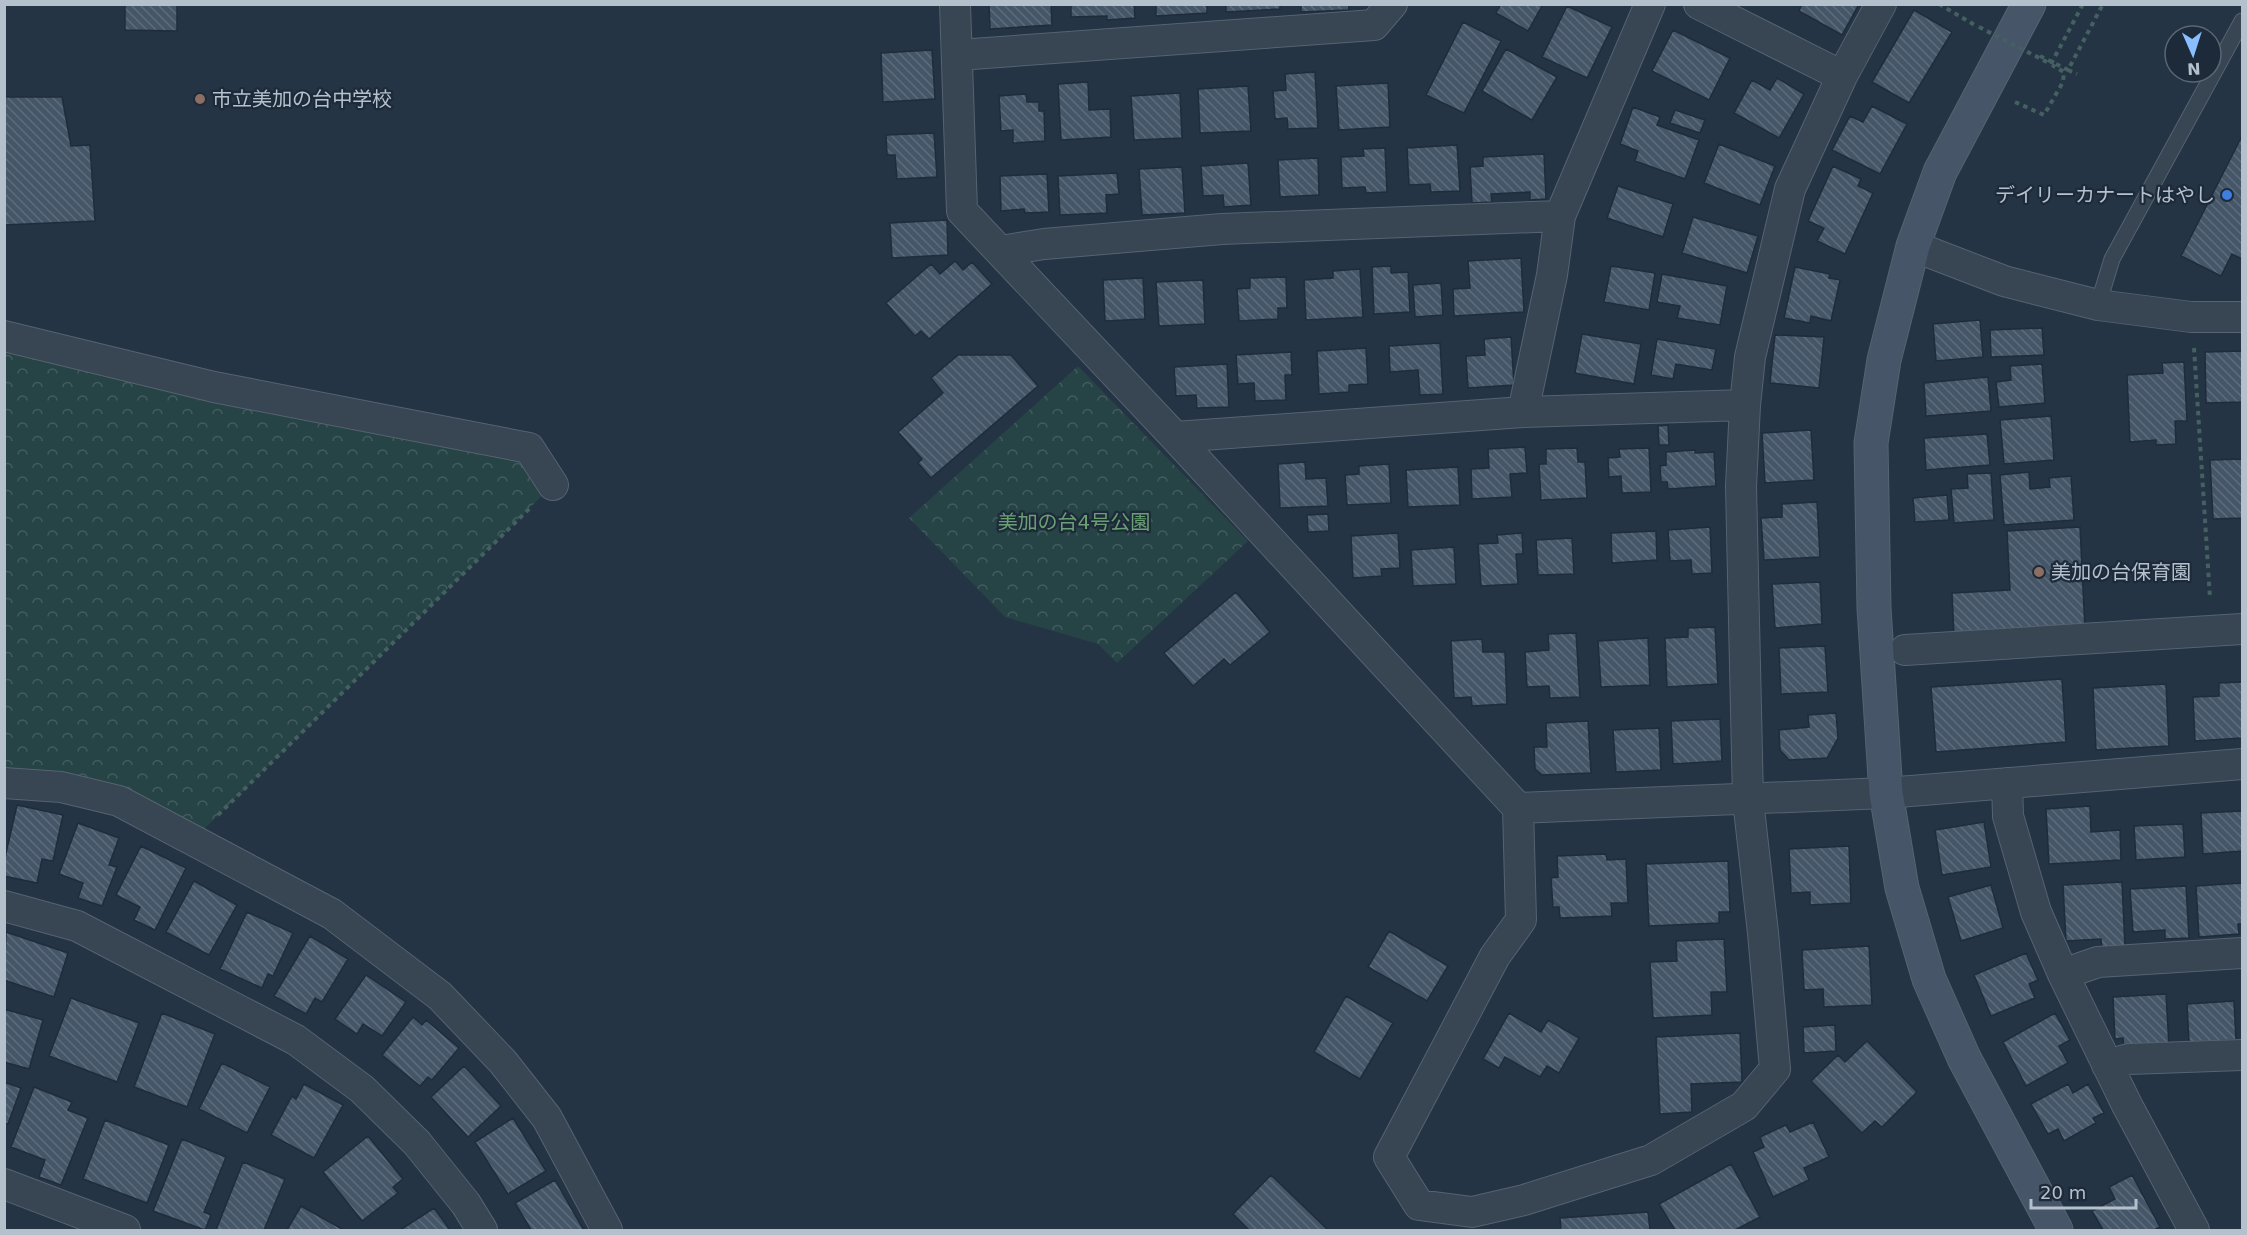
<svg xmlns="http://www.w3.org/2000/svg" width="2247" height="1235" viewBox="0 0 2247 1235" font-family="'DejaVu Sans','Noto Sans JP',sans-serif">
  <style>
    .park { fill: url(#park-crowns) }
    .building { fill: url(#building-back-hatch); stroke: #1f2c3b; stroke-width: 1.5 }
    .lines { fill: none; stroke-linecap: round; stroke-linejoin: round }
    .lane-casing { stroke: #566371; stroke-width: 17 }
    .street-casing { stroke: #566371; stroke-width: 32 }
    .secondary-casing { stroke: #566371; stroke-width: 35 }
    .path { stroke: #446061; stroke-width: 4; stroke-dasharray: 4.5 4.5; stroke-linecap: butt }
    .lane { stroke: #384553; stroke-width: 15 }
    .street { stroke: #384553; stroke-width: 30 }
    .secondary { stroke: #465567; stroke-width: 33 }
    .path-bridge { stroke: #446061; stroke-width: 4; stroke-dasharray: 4.5 4.5; stroke-linecap: butt }
    .education-dot { fill: #8d6e63; stroke: #1d2a39; stroke-width: 2 }
    .shop-dot { fill: #3f7fe0; stroke: #1d2a39; stroke-width: 2 }
    .labels { text-anchor: middle; dominant-baseline: central; stroke-width: 4.5; stroke-linejoin: round; paint-order: stroke }
    .poi-label { font-size: 20px; fill: #b5c0cd; stroke: #1d2a39; text-anchor: start }
    .park-label { font-size: 20px; fill: #6aa073; stroke: #1d2a39 }
  </style>
  <defs>
    <pattern id="park-crowns" width="20" height="18" patternUnits="userSpaceOnUse" patternTransform="scale(1.5)"><rect width="20" height="18" fill="#264345"/><path d="M2 6a3 3 0 1 1 6 0M12 15a3 3 0 1 1 6 0" fill="none" stroke="#435c5f"/></pattern>
    <pattern id="building-back-hatch" width="6" height="6" patternUnits="userSpaceOnUse" patternTransform="scale(1.5)"><rect width="6" height="6" fill="#445668"/><path d="M-1 5l2 2M0 0l6 6M5-1l2 2" fill="none" stroke="#5d6c7c"/></pattern>
  </defs>
  <rect width="100%" height="100%" fill="#243444"/>
  <path class="park" d="M 4,336 L 529,448 L 553,485 L 193,840 L 119,801 L 5,783 Z
    M 1078,366 L 1248,541 L 1117,663 L 1098,644 L 1005,617 L 909,518 Z"/>
  <path class="building" d="M 125,4 L 177,4 L 177,31 L 125,30 Z
    M 989,4 L 1051,4 L 1052,25 L 990,29 Z
    M 1071,4 L 1134,4 L 1135,18 L 1107,20 L 1107,16 L 1071,17 Z
    M 1156,4 L 1207,4 L 1207,13 L 1156,16 Z
    M 1226,4 L 1280,4 L 1280,9 L 1226,12 Z
    M 1301,4 L 1348,4 L 1349,10 L 1301,12 Z
    M 1501,4 L 1543,4 L 1528,31 L 1496,13 Z
    M 1802,4 L 1859,4 L 1842,35 L 1799,11 Z
    M 1567,6 L 1612,27 L 1587,78 L 1542,57 Z
    M 1914,10 L 1952,32 L 1909,103 L 1872,82 Z
    M 1463,22 L 1501,41 L 1464,113 L 1426,95 Z
    M 1673,30 L 1730,58 L 1709,100 L 1652,71 Z
    M 1506,49 L 1557,77 L 1532,120 L 1482,91 Z
    M 932,50 L 935,99 L 883,102 L 881,53 Z
    M 1315,72 L 1318,128 L 1288,129 L 1287,118 L 1275,119 L 1273,91 L 1286,90 L 1285,74 Z
    M 1777,78 L 1804,94 L 1779,138 L 1734,113 L 1752,80 L 1770,90 Z
    M 1088,82 L 1089,110 L 1110,109 L 1111,137 L 1061,140 L 1058,84 Z
    M 1388,83 L 1390,127 L 1339,130 L 1336,86 Z
    M 1248,86 L 1251,131 L 1200,133 L 1198,89 Z
    M 1180,93 L 1182,138 L 1134,140 L 1131,96 Z
    M 1026,94 L 1027,102 L 1039,102 L 1039,111 L 1044,111 L 1045,141 L 1013,143 L 1013,130 L 1001,131 L 999,96 Z
    M 4,97 L 62,97 L 71,146 L 90,145 L 95,221 L 4,225 Z
    M 1872,106 L 1907,124 L 1880,174 L 1832,150 L 1850,116 L 1863,122 Z
    M 1633,107 L 1660,117 L 1657,125 L 1699,140 L 1685,179 L 1635,161 L 1638,151 L 1620,144 Z
    M 1675,110 L 1705,120 L 1700,133 L 1670,123 Z
    M 934,133 L 937,177 L 897,179 L 895,155 L 887,155 L 886,135 Z
    M 2242,136 L 2242,259 L 2232,254 L 2221,276 L 2181,256 Z
    M 1719,144 L 1775,166 L 1760,205 L 1704,183 Z
    M 1457,145 L 1460,191 L 1431,192 L 1430,184 L 1409,185 L 1407,148 Z
    M 1385,148 L 1387,192 L 1366,193 L 1365,187 L 1342,188 L 1341,157 L 1364,156 L 1363,149 Z
    M 1544,154 L 1546,199 L 1530,200 L 1530,192 L 1491,194 L 1492,202 L 1472,203 L 1470,167 L 1483,166 L 1483,157 Z
    M 1318,158 L 1319,195 L 1280,197 L 1278,160 Z
    M 1248,163 L 1251,205 L 1224,207 L 1223,195 L 1203,196 L 1201,166 Z
    M 1833,166 L 1861,179 L 1858,186 L 1873,193 L 1845,254 L 1817,241 L 1824,228 L 1808,221 Z
    M 1182,167 L 1185,213 L 1142,215 L 1139,169 Z
    M 1117,173 L 1119,194 L 1106,195 L 1107,213 L 1060,215 L 1058,176 Z
    M 1047,174 L 1049,212 L 1025,213 L 1024,209 L 1001,211 L 1000,176 Z
    M 1618,186 L 1673,204 L 1663,237 L 1607,218 Z
    M 1693,217 L 1758,236 L 1747,273 L 1682,253 Z
    M 947,220 L 948,255 L 892,258 L 890,223 Z
    M 1521,258 L 1524,312 L 1454,316 L 1453,289 L 1470,288 L 1468,261 Z
    M 955,261 L 963,270 L 972,262 L 992,284 L 929,339 L 921,331 L 915,336 L 886,303 L 931,264 L 940,274 Z
    M 1391,266 L 1391,273 L 1408,272 L 1410,312 L 1374,314 L 1372,267 Z
    M 1611,266 L 1655,273 L 1649,310 L 1604,302 Z
    M 1795,267 L 1830,274 L 1829,278 L 1840,280 L 1831,321 L 1811,316 L 1810,323 L 1784,318 Z
    M 1360,269 L 1363,317 L 1306,320 L 1304,280 L 1333,278 L 1333,271 Z
    M 1662,274 L 1727,286 L 1720,325 L 1677,318 L 1680,306 L 1657,302 Z
    M 1286,277 L 1287,308 L 1278,308 L 1278,319 L 1239,321 L 1237,289 L 1250,288 L 1250,278 Z
    M 1143,278 L 1145,319 L 1105,321 L 1103,280 Z
    M 1203,280 L 1205,324 L 1159,326 L 1156,282 Z
    M 1441,283 L 1443,315 L 1415,317 L 1413,285 Z
    M 1980,320 L 1983,357 L 1936,361 L 1933,324 Z
    M 2042,328 L 2044,355 L 1991,357 L 1990,330 Z
    M 1582,334 L 1641,344 L 1634,384 L 1575,373 Z
    M 1775,335 L 1824,337 L 1819,388 L 1770,383 Z
    M 1511,337 L 1514,385 L 1468,388 L 1466,356 L 1485,355 L 1484,339 Z
    M 1657,339 L 1716,349 L 1712,370 L 1676,364 L 1673,379 L 1651,375 Z
    M 1440,343 L 1443,394 L 1420,395 L 1418,370 L 1390,372 L 1389,346 Z
    M 1366,348 L 1368,384 L 1349,385 L 1349,392 L 1319,394 L 1317,351 Z
    M 2242,351 L 2242,402 L 2206,403 L 2205,352 Z
    M 1291,352 L 1292,375 L 1285,375 L 1286,400 L 1255,401 L 1254,383 L 1238,384 L 1236,355 Z
    M 958,355 L 1011,355 L 1038,386 L 931,478 L 918,463 L 922,459 L 898,432 L 943,393 L 931,378 Z
    M 2184,362 L 2187,421 L 2175,421 L 2176,444 L 2156,445 L 2156,440 L 2130,442 L 2127,375 L 2163,373 L 2162,363 Z
    M 1227,364 L 1229,407 L 1197,408 L 1196,395 L 1176,396 L 1174,367 Z
    M 2042,364 L 2045,403 L 1999,407 L 1996,382 L 2011,380 L 2010,366 Z
    M 1988,377 L 1991,411 L 1926,416 L 1924,383 Z
    M 2051,416 L 2054,460 L 2004,464 L 2000,420 Z
    M 1668,425 L 1669,445 L 1659,445 L 1658,426 Z
    M 1811,430 L 1814,480 L 1765,483 L 1762,433 Z
    M 1987,434 L 1990,465 L 1926,470 L 1924,438 Z
    M 1525,447 L 1527,473 L 1510,474 L 1512,497 L 1472,499 L 1471,469 L 1489,468 L 1488,449 Z
    M 1577,448 L 1578,462 L 1585,462 L 1587,498 L 1541,500 L 1539,464 L 1546,464 L 1546,449 Z
    M 1649,448 L 1651,492 L 1622,493 L 1621,476 L 1609,477 L 1608,458 L 1620,457 L 1619,449 Z
    M 1695,450 L 1695,453 L 1714,452 L 1716,486 L 1668,489 L 1667,482 L 1661,482 L 1660,466 L 1666,465 L 1666,452 Z
    M 2242,459 L 2242,518 L 2213,519 L 2210,460 Z
    M 1305,462 L 1306,479 L 1326,478 L 1328,506 L 1280,508 L 1278,464 Z
    M 1389,464 L 1391,503 L 1347,505 L 1345,475 L 1359,474 L 1359,466 Z
    M 1458,467 L 1460,505 L 1408,507 L 1406,470 Z
    M 2029,472 L 2030,489 L 2050,487 L 2049,478 L 2071,476 L 2074,520 L 2004,525 L 2000,475 Z
    M 1991,473 L 1994,520 L 1954,523 L 1951,489 L 1968,488 L 1967,474 Z
    M 1947,495 L 1949,520 L 1915,522 L 1913,498 Z
    M 1817,502 L 1820,557 L 1764,560 L 1761,518 L 1782,517 L 1782,504 Z
    M 1328,514 L 1329,531 L 1308,532 L 1307,515 Z
    M 1710,527 L 1712,573 L 1692,574 L 1691,560 L 1670,561 L 1668,530 Z
    M 2080,527 L 2085,629 L 1954,636 L 1952,593 L 2010,590 L 2007,531 Z
    M 1656,531 L 1657,560 L 1612,563 L 1611,533 Z
    M 1398,533 L 1400,568 L 1381,569 L 1382,576 L 1353,578 L 1351,536 Z
    M 1522,533 L 1523,554 L 1516,554 L 1518,584 L 1481,586 L 1478,544 L 1498,543 L 1497,535 Z
    M 1572,538 L 1574,574 L 1538,575 L 1536,540 Z
    M 1454,547 L 1456,584 L 1413,586 L 1411,550 Z
    M 1820,582 L 1822,624 L 1775,628 L 1772,584 Z
    M 1236,592 L 1270,632 L 1230,665 L 1224,659 L 1193,686 L 1164,653 Z
    M 1715,627 L 1718,684 L 1667,687 L 1665,638 L 1688,637 L 1688,628 Z
    M 1576,633 L 1580,697 L 1550,698 L 1549,686 L 1527,687 L 1525,652 L 1549,650 L 1548,634 Z
    M 1648,638 L 1650,685 L 1601,687 L 1598,641 Z
    M 1482,639 L 1483,652 L 1505,652 L 1507,704 L 1472,706 L 1471,697 L 1454,698 L 1451,641 Z
    M 1825,646 L 1828,692 L 1781,694 L 1779,648 Z
    M 2062,679 L 2066,742 L 1936,752 L 1931,687 Z
    M 2242,682 L 2242,738 L 2195,741 L 2193,697 L 2219,696 L 2219,683 Z
    M 2166,684 L 2169,746 L 2096,750 L 2093,688 Z
    M 1836,713 L 1838,738 L 1827,758 L 1789,760 L 1780,750 L 1779,730 L 1809,727 L 1808,715 Z
    M 1720,719 L 1722,761 L 1673,764 L 1671,721 Z
    M 1588,721 L 1591,773 L 1542,775 L 1535,769 L 1534,747 L 1547,747 L 1546,723 Z
    M 1659,728 L 1661,770 L 1616,772 L 1613,730 Z
    M 17,805 L 63,815 L 53,861 L 42,859 L 37,883 L 4,876 L 4,862 Z
    M 2090,806 L 2091,832 L 2120,830 L 2121,860 L 2049,864 L 2046,809 Z
    M 2242,811 L 2242,851 L 2203,854 L 2201,813 Z
    M 1984,822 L 1991,867 L 1942,875 L 1935,830 Z
    M 78,823 L 119,838 L 109,865 L 117,867 L 102,906 L 78,898 L 83,883 L 59,874 Z
    M 2183,824 L 2185,857 L 2136,860 L 2134,826 Z
    M 141,846 L 186,868 L 155,930 L 134,920 L 140,907 L 116,895 Z
    M 1849,846 L 1851,903 L 1810,905 L 1810,892 L 1791,893 L 1789,849 Z
    M 1606,854 L 1607,860 L 1626,859 L 1628,903 L 1611,903 L 1612,916 L 1560,918 L 1559,907 L 1553,907 L 1551,878 L 1558,877 L 1557,856 Z
    M 1728,861 L 1730,912 L 1719,912 L 1719,923 L 1649,926 L 1646,864 Z
    M 194,881 L 237,905 L 209,955 L 166,932 Z
    M 2122,882 L 2125,947 L 2102,949 L 2101,939 L 2066,941 L 2063,885 Z
    M 2242,883 L 2242,924 L 2238,924 L 2239,934 L 2199,937 L 2196,886 Z
    M 1991,885 L 2003,928 L 1961,941 L 1948,897 Z
    M 2186,886 L 2189,938 L 2165,939 L 2165,930 L 2133,932 L 2130,889 Z
    M 247,912 L 293,933 L 273,976 L 268,974 L 262,988 L 220,969 Z
    M 1389,931 L 1448,966 L 1427,1001 L 1368,967 Z
    M 6,932 L 68,953 L 54,997 L 4,980 Z
    M 310,936 L 348,959 L 322,1002 L 315,998 L 306,1014 L 274,996 Z
    M 1724,939 L 1727,992 L 1711,992 L 1712,1015 L 1653,1018 L 1650,962 L 1677,961 L 1676,941 Z
    M 1869,946 L 1872,1005 L 1824,1007 L 1823,989 L 1804,990 L 1802,950 Z
    M 2026,953 L 2038,980 L 2029,984 L 2035,998 L 1991,1016 L 1974,975 Z
    M 366,975 L 406,1002 L 382,1036 L 363,1024 L 357,1034 L 335,1019 Z
    M 2166,994 L 2169,1046 L 2124,1049 L 2123,1038 L 2115,1039 L 2113,997 Z
    M 1346,996 L 1393,1023 L 1360,1079 L 1314,1052 Z
    M 71,998 L 139,1023 L 117,1082 L 49,1056 Z
    M 2234,1001 L 2236,1040 L 2189,1042 L 2187,1004 Z
    M 4,1009 L 43,1020 L 29,1069 L 4,1062 Z
    M 162,1013 L 215,1034 L 187,1107 L 134,1087 Z
    M 1509,1013 L 1541,1032 L 1548,1020 L 1579,1038 L 1559,1073 L 1547,1066 L 1540,1077 L 1505,1057 L 1499,1068 L 1483,1059 Z
    M 2055,1013 L 2070,1040 L 2059,1046 L 2068,1063 L 2026,1086 L 2003,1042 Z
    M 413,1017 L 422,1025 L 426,1020 L 459,1048 L 432,1080 L 428,1077 L 420,1086 L 382,1055 Z
    M 1835,1025 L 1836,1051 L 1804,1053 L 1803,1027 Z
    M 1740,1033 L 1742,1082 L 1691,1084 L 1692,1112 L 1660,1114 L 1656,1037 Z
    M 1867,1041 L 1917,1092 L 1882,1127 L 1875,1121 L 1862,1133 L 1811,1081 L 1838,1055 L 1845,1062 Z
    M 222,1063 L 270,1087 L 247,1133 L 199,1109 Z
    M 464,1066 L 501,1106 L 468,1137 L 431,1097 Z
    M 4,1082 L 21,1088 L 8,1124 L 4,1123 Z
    M 304,1084 L 343,1105 L 314,1158 L 271,1135 L 292,1096 L 296,1099 Z
    M 2068,1084 L 2073,1093 L 2088,1084 L 2104,1113 L 2093,1118 L 2096,1123 L 2064,1141 L 2058,1129 L 2048,1134 L 2031,1104 Z
    M 34,1087 L 72,1102 L 68,1110 L 88,1118 L 61,1185 L 39,1177 L 45,1160 L 11,1147 Z
    M 513,1118 L 546,1171 L 508,1194 L 475,1142 Z
    M 105,1120 L 169,1145 L 147,1203 L 83,1179 Z
    M 1813,1122 L 1829,1157 L 1804,1168 L 1809,1180 L 1773,1197 L 1753,1152 L 1764,1147 L 1760,1137 L 1786,1125 L 1790,1132 Z
    M 368,1136 L 403,1179 L 393,1187 L 398,1193 L 362,1221 L 323,1172 Z
    M 182,1139 L 226,1157 L 204,1212 L 211,1215 L 205,1230 L 153,1211 Z
    M 243,1162 L 285,1179 L 264,1230 L 216,1230 Z
    M 1731,1164 L 1760,1217 L 1735,1230 L 1675,1230 L 1659,1204 Z
    M 1271,1175 L 1328,1230 L 1249,1230 L 1233,1214 Z
    M 2132,1175 L 2160,1227 L 2154,1230 L 2103,1230 L 2092,1211 L 2115,1199 L 2109,1187 Z
    M 555,1180 L 583,1229 L 581,1230 L 531,1230 L 515,1203 Z
    M 301,1206 L 344,1230 L 287,1230 Z
    M 434,1208 L 450,1230 L 400,1230 Z
    M 1648,1212 L 1650,1230 L 1561,1230 L 1560,1218 Z"/>
  <g class="lines">
    <g class="lane-casing">
      <path id="lane" d="M 2098,305 L 2112,259 L 2242,21"/>
    </g>
    <g class="street-casing">
      <path id="street" d="M 955,4 L 962,211 L 1175,437 L 1518,808 L 1521,920 L 1495,956 L 1389,1157 L 1419,1205 L 1472,1212 L 1524,1200 L 1651,1160 L 1744,1106 L 1775,1069 L 1763,933 L 1748,800 L 1741,486 L 1745,405 L 1750,357 L 1790,189 L 1842,76 L 1881,4
        M 1699,4 L 1842,76
        M 958,55 L 1374,25 L 1392,4
        M 1913,246 L 2004,281 L 2098,305 L 2191,317 L 2242,317
        M 1001,251 L 1044,244 L 1222,229 L 1560,216
        M 4,336 L 214,387 L 529,448 L 553,485
        M 1523,412 L 1552,275 L 1560,216 L 1650,4
        M 1175,437 L 1523,412 L 1745,405
        M 1905,650 L 2242,629
        M 4,783 L 61,787 L 119,801 L 332,914 L 440,996 L 503,1062 L 547,1118 L 607,1230
        M 2007,783 L 2008,816 L 2036,912 L 2063,974 L 2127,1105 L 2194,1230
        M 1518,808 L 1886,793 L 2242,764
        M 4,906 L 77,926 L 296,1040 L 362,1089 L 417,1143 L 466,1204 L 482,1230
        M 2063,974 L 2098,962 L 2242,953
        M 2107,1065 L 2129,1059 L 2242,1055
        M 4,1184 L 125,1230"/>
    </g>
    <g class="secondary-casing">
      <path id="secondary" d="M 2029,4 L 1940,172 L 1913,246 L 1884,360 L 1871,443 L 1874,608 L 1886,793 L 1902,888 L 1929,979 L 1964,1058 L 2056,1230"/>
    </g>
    <path class="path" d="M 1939,4 L 1978,27
      M 2040,56 L 2068,70 L 2103,4
      M 2068,70 L 2077,74
      M 2015,102 L 2044,115 L 2063,82 L 2064,72 L 2052,65
      M 2194,348 L 2210,598
      M 218,815 L 531,507"/>
    <use href="#lane" class="lane"/>
    <use href="#street" class="street"/>
    <use href="#secondary" class="secondary"/>
    <path class="path-bridge" d="M 1979,27 L 2051,64 L 2083,4"/>
  </g>
  <g class="education-dot">
    <circle cx="200" cy="99" r="6"/>
    <circle cx="2039" cy="572" r="6"/>
  </g>
  <circle class="shop-dot" cx="2227" cy="195" r="6"/>
  <g class="labels">
    <g class="poi-label">
      <text x="212" y="99">市立美加の台中学校</text>
      <text x="2215" y="195" text-anchor="end">デイリーカナートはやし</text>
      <text x="2051" y="572">美加の台保育園</text>
    </g>
    <g class="park-label">
      <text x="1074" y="522">美加の台4号公園</text>
    </g>
  </g>
  <rect width="2247" height="1235" fill="none" stroke="#b5c0cd" stroke-width="12"/>
  <g transform="translate(2193 54) rotate(177)"><circle r="28" fill="#1d2a39" stroke="#5a6674" stroke-width="1.5"/>
  <path d="M0-4.5L10 22L0 15L-10 22Z" fill="#89bfff"/>
  <text y="-9" font-size="16" font-weight="bold" text-anchor="middle" fill="#b5c0cd">N</text>
  </g>
  <path d="M2031 1199v9h105v-9" fill="none" stroke="#b5c0cd" stroke-width="3"/>
  <text x="2040" y="1199" font-size="18" fill="#b5c0cd" stroke="#1d2a39" stroke-width="4.5" paint-order="stroke">20 m</text>
</svg>
